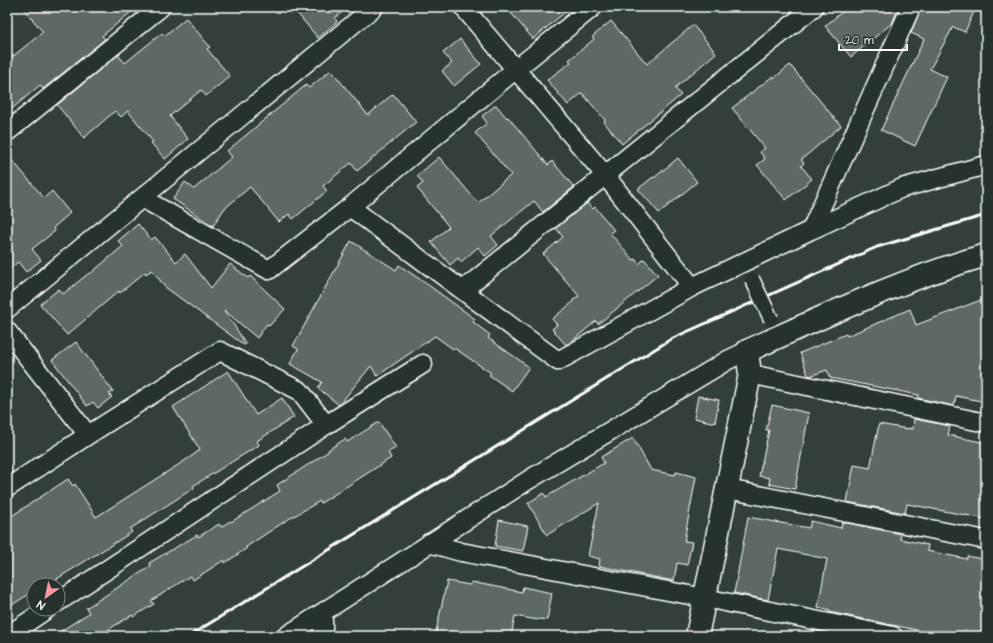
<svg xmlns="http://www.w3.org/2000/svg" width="993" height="643" viewBox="0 0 993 643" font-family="'Architects Daughter',sans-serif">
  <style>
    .building { fill: #5f6964; stroke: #fff }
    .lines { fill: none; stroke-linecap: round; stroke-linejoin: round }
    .minor-casing { stroke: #fff; stroke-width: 21 }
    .tertiary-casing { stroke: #fff; stroke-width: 25 }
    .minor { stroke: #26332d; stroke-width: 18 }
    .tertiary { stroke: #26332d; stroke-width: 22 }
    .rail { stroke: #fff; stroke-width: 3 }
    .pedestrian-bridge-casing { stroke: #fff; stroke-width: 17; stroke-linecap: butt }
    .pedestrian-bridge { stroke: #26332d; stroke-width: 14 }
  </style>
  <rect width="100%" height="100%" fill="#333f3a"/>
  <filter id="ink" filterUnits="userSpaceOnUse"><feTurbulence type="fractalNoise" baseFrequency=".025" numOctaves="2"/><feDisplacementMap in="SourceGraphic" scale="8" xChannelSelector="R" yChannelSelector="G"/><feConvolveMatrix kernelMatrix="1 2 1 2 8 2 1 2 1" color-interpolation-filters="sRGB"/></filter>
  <g filter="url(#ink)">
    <path class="building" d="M 22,7 L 137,7 L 102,36 L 105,39 L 43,89 L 40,85 L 7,113 L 7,61 L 43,32 Z
      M 292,7 L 348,7 L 335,18 L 337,22 L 318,38 Z
      M 506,7 L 571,7 L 533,39 Z
      M 848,7 L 899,7 L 892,23 L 851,57 L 825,26 Z
      M 921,7 L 976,7 L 965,32 L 953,27 L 930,69 L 947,77 L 915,146 L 881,130 L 924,39 L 911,33 Z
      M 186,18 L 210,47 L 207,49 L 230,76 L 206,96 L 201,90 L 170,116 L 188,139 L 165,159 L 151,143 L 153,142 L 128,111 L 121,117 L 115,111 L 84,138 L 57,105 L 118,55 L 125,63 L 162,33 L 164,36 Z
      M 611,21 L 647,64 L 693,25 L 716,53 L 675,88 L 681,95 L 622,144 L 604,122 L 605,120 L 582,93 L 568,105 L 547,80 L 571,62 L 569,60 L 594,39 L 592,37 Z
      M 460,39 L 481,64 L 454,86 L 442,71 L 452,63 L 443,53 Z
      M 790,65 L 841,126 L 801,160 L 804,163 L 801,166 L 812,179 L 786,200 L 757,165 L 765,159 L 760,152 L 765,148 L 732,108 L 773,76 L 774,78 Z
      M 331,70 L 368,115 L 393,94 L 416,122 L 357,171 L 351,163 L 323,186 L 327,191 L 293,219 L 289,214 L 279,222 L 250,187 L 224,209 L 213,226 L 173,199 L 185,182 L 194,189 L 232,157 L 227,151 L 306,85 L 309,88 Z
      M 496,105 L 507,118 L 508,117 L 548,165 L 552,161 L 574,187 L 543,212 L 534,201 L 491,236 L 498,245 L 485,256 L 478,247 L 461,262 L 458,258 L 450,265 L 431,242 L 449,227 L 417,188 L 423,183 L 417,176 L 439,157 L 478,203 L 511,175 L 475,133 L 487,123 L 482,116 Z
      M 7,154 L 44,198 L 52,191 L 70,213 L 53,228 L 55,231 L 32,249 L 41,260 L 26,272 L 18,262 L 7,271 Z
      M 678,158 L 697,182 L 659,213 L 638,189 L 653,177 L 654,178 Z
      M 587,203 L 593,209 L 595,207 L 614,230 L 610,233 L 633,260 L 635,259 L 639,264 L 644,259 L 658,275 L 598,324 L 596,321 L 571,342 L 566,345 L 552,329 L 557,325 L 552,319 L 573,302 L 572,301 L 579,296 L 543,254 L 563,237 L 556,228 Z
      M 138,224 L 151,240 L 155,237 L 176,262 L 185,254 L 211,288 L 230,264 L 248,278 L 250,276 L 285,309 L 269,326 L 267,324 L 257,338 L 224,310 L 246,344 L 244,345 L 165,287 L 152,270 L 146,274 L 145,272 L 120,293 L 119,291 L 67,335 L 40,304 L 59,289 L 63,294 L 89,273 L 90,274 L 123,246 L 118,241 Z
      M 351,241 L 396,270 L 399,265 L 431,287 L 475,319 L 473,322 L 490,335 L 488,338 L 529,367 L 512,391 L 489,375 L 491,373 L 454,348 L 453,349 L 435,336 L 377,376 L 371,366 L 339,405 L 318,388 L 322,382 L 290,364 L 298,349 L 293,346 Z
      M 986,298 L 986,402 L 956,396 L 954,406 L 918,398 L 919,395 L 830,378 L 827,370 L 810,376 L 808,375 L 800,353 L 846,334 L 847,336 L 910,309 L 916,325 Z
      M 76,342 L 113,391 L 109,394 L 112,397 L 98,408 L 93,402 L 87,406 L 52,360 Z
      M 228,371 L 256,415 L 282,398 L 294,417 L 257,441 L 259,445 L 193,486 L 194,488 L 130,529 L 132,532 L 47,585 L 34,585 L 34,591 L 7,608 L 7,519 L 68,479 L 73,486 L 75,484 L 96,517 L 189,458 L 200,450 L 173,407 Z
      M 698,396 L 719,400 L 715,423 L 694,418 Z
      M 772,405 L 809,413 L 795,489 L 769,484 L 770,478 L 759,476 L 769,430 L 766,430 Z
      M 914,419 L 950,426 L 948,435 L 986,443 L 986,519 L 907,504 L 905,513 L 847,502 L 854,465 L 870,468 L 879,424 L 908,429 L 908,428 L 913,429 Z
      M 379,422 L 396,448 L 388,452 L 391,458 L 321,503 L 320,501 L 287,520 L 246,547 L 247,548 L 225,563 L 224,560 L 193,580 L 190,576 L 151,601 L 154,604 L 133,617 L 132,615 L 98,636 L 53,636 L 89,613 L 86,608 L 151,566 L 149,563 L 197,535 L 198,537 L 219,524 L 221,527 L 230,521 L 231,522 L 280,491 L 277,485 L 329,451 L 328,450 L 345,439 L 347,442 Z
      M 633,438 L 651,470 L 675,475 L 676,472 L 696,477 L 684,541 L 692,542 L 687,565 L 677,563 L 674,581 L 599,566 L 600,559 L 588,556 L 599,503 L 547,535 L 528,503 L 544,493 L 546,497 L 604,463 L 601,457 Z
      M 748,517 L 809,528 L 811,521 L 841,528 L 842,522 L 901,534 L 900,539 L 928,545 L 927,551 L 967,559 L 967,556 L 986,560 L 986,636 L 961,636 L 936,631 L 936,634 L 829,612 L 830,610 L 818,607 L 827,559 L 778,549 L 768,600 L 734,593 Z
      M 499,520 L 528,526 L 523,551 L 495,546 Z
      M 447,581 L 470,585 L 471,582 L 522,592 L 523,587 L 552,593 L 547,620 L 539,619 L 538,620 L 515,616 L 511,636 L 435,636 Z"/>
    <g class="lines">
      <g class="minor-casing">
        <path id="minor" d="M 463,7 L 605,175 L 692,287
          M 7,132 L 161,7
          M 142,198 L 269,270 L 350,207 L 558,361 L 692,287 L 811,230 L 911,7
          M 350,207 L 516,69 L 593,7
          M 811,230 L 902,188 L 986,165
          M 463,290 L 814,7
          M 7,309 L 374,7
          M 7,331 L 88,435
          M 750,374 L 986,423
          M 7,488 L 88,435 L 220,351 L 300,391 L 326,425
          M 727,489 L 986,540
          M 429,543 L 461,552 L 705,598 L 893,636
          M 58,602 L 326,425 L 423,364
          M 7,636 L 47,609
          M 286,636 L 530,479 L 728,360 L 747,351
          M 323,636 L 323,612"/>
      </g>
      <g class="tertiary-casing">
        <path id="tertiary" d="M 697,636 L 750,374 L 747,351 C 825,316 903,279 986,255"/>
      </g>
      <use href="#minor" class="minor"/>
      <use href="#tertiary" class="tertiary"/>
      <path class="rail" d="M 189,636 L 673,338 L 877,247 L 986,215"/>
      <g class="pedestrian-bridge-casing">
        <path id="pedestrian-bridge" d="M 752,279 L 771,319"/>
      </g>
      <use href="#pedestrian-bridge" class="pedestrian-bridge"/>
    </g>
  </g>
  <rect width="993" height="643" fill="none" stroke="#26332d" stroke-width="24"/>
  <rect x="12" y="12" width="969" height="619" fill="none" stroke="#fff" stroke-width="1.5" filter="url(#ink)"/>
  <g transform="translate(46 597) rotate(213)"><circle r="19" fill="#26332d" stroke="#7d8581"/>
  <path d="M0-3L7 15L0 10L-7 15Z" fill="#ff9aa2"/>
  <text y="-6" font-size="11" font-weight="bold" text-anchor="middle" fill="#ffffff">N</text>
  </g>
  <path d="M839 44v6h68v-6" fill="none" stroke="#ffffff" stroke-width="2"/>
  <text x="845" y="44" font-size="12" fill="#ffffff" stroke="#26332d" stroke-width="3" paint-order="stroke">20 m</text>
</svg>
